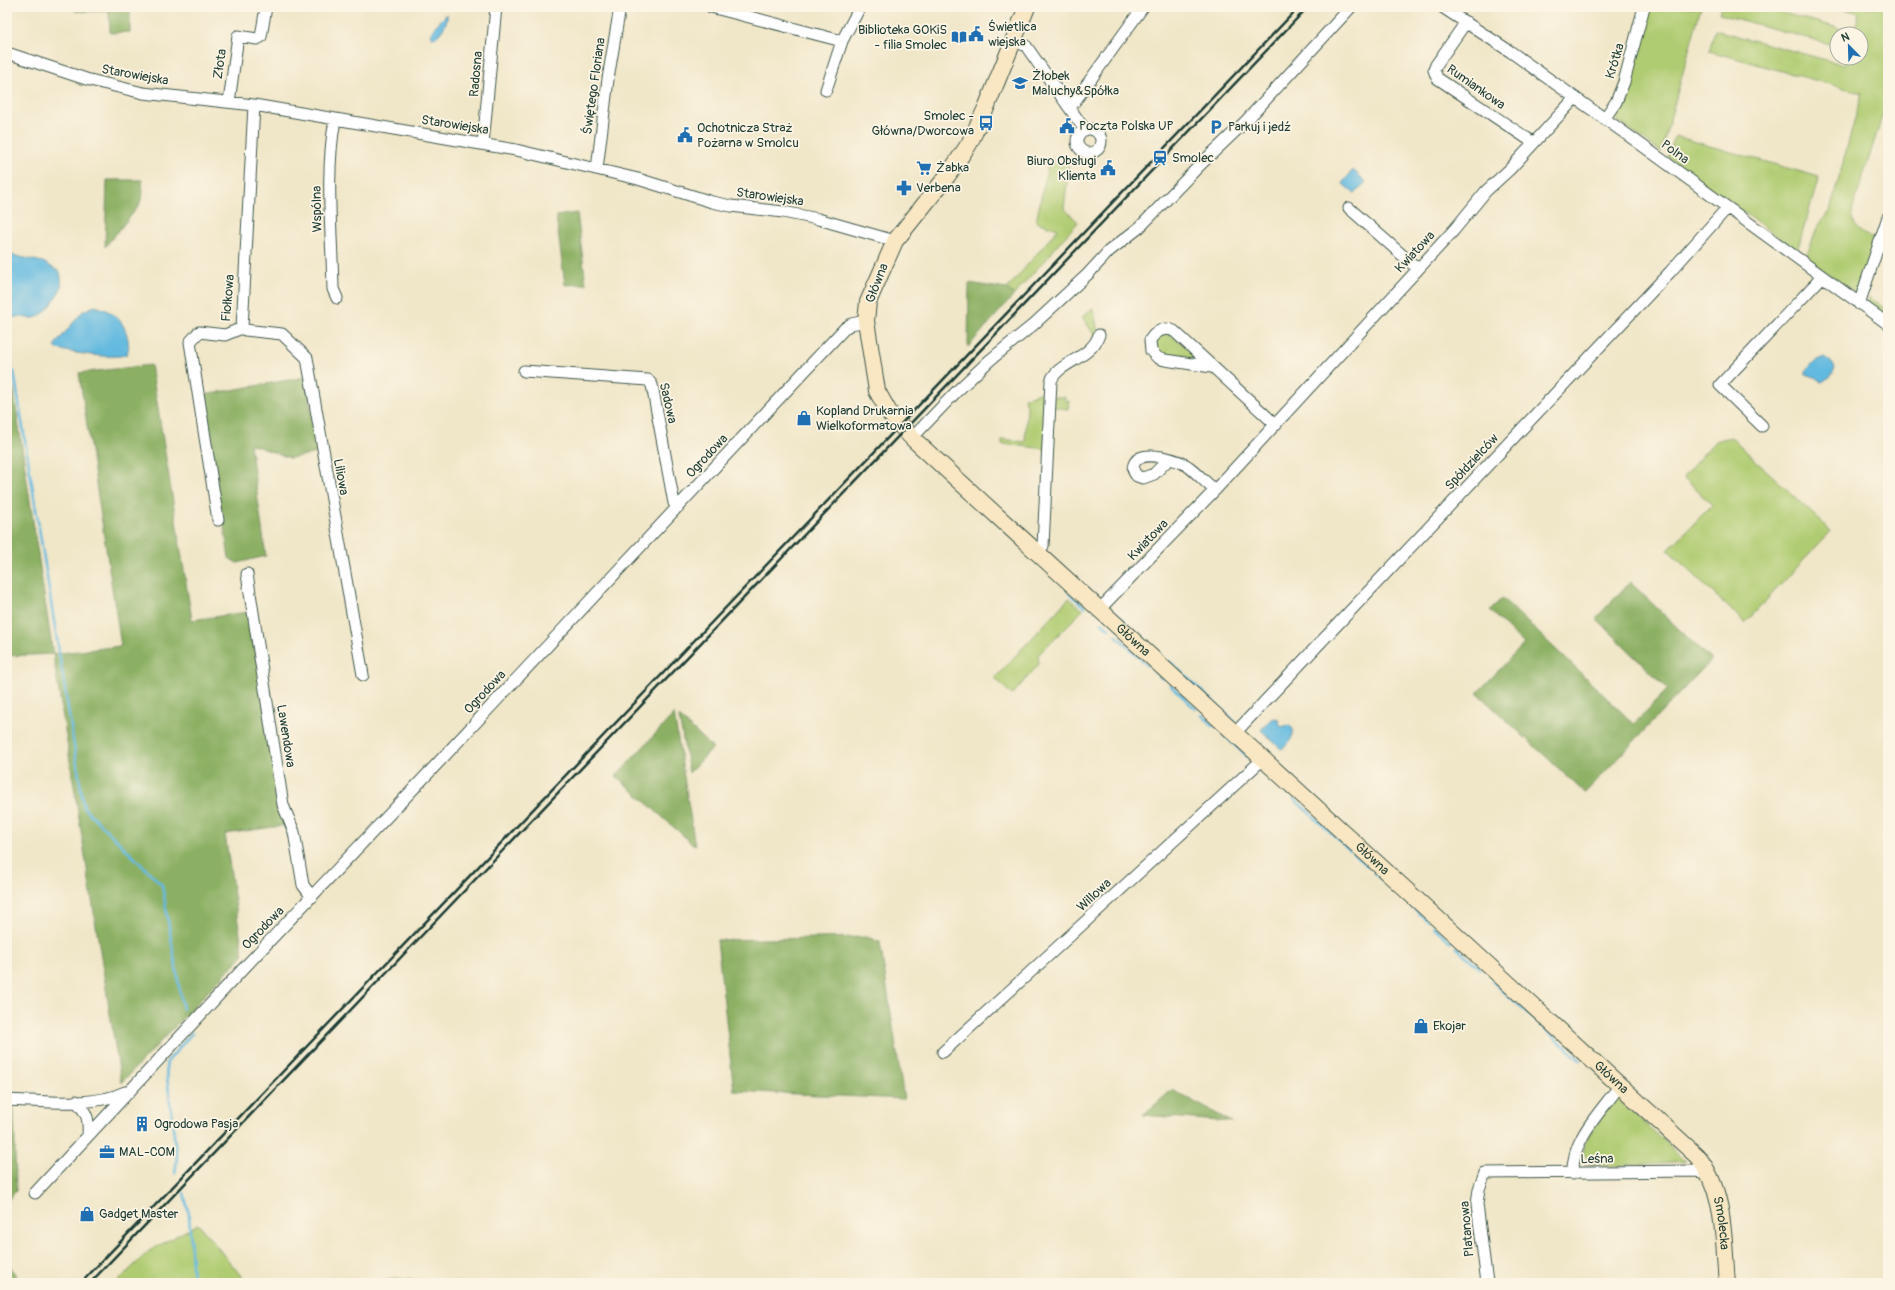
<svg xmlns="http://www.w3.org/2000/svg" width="1895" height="1290" viewBox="0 0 1895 1290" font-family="Pangolin,sans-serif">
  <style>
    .green { fill: #b0cc72; stroke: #688453 }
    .forest { fill: #8cb064; stroke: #56764c }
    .water { fill: #63bae0; stroke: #417c8a }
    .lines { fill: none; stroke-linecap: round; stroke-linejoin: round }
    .stream { stroke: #63bae0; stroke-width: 2.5 }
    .street-casing { stroke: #3e564a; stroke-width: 13 }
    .secondary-casing { stroke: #3e564a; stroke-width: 18 }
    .street { stroke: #fff; stroke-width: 11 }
    .secondary { stroke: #f9e7c3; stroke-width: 16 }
    .rail { stroke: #1f3d34; stroke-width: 2.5 }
    .labels { text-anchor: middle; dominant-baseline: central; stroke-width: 3.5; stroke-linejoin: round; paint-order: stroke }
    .poi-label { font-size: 13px; fill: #1f3d34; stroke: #fcf5e5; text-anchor: start }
    .street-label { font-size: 13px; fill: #1f3d34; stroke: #fcf5e5 }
  </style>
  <rect width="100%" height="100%" fill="#fcf5e5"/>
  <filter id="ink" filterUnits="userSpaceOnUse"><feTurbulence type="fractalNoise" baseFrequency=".025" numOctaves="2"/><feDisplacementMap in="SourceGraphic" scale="8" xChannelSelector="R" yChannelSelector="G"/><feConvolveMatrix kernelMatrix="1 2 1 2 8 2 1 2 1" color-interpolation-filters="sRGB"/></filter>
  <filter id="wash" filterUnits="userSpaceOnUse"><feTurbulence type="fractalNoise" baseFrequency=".012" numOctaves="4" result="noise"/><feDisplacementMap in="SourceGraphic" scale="16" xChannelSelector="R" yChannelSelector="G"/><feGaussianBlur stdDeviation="0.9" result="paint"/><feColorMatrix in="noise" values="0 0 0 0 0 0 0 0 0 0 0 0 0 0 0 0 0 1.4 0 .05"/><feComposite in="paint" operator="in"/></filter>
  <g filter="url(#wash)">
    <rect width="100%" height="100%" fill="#f0e6c8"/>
    <path class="green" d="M 75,7 L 109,7 L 109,12 L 75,11 Z
      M 1647,7 L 1701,7 L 1661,152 L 1611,116 Z
      M 1721,7 L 1761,7 L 1854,32 L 1859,13 L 1837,7 L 1888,7 L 1888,98 L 1852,211 C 1854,230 1859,232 1876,240 L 1857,294 L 1806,258 L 1817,228 L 1830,210 L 1862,93 L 1709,51 L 1715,30 L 1845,65 L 1847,58 L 1861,58 L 1861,34 L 1837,34 L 1837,46 L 1719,14 Z
      M 1675,136 L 1819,177 L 1797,251 L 1668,157 Z
      M 1049,160 L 1069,166 L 1064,208 L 1078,222 L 1014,295 L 1007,289 L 1058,229 L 1036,222 Z
      M 1869,297 L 1888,311 L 1888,318 L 1868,304 Z
      M 1093,308 L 1098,332 L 1095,336 L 1082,317 Z
      M 1168,332 L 1198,357 L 1195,361 L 1160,356 L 1153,342 L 1154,339 Z
      M 1045,391 L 1047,449 L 1002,444 L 1002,439 L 1025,442 L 1027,406 L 1024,398 Z
      M 1053,397 L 1065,397 L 1065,401 L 1069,401 L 1068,409 L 1052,407 Z
      M 1731,437 L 1831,531 L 1745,623 L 1668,550 L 1712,505 L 1683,477 L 1715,441 Z
      M 1069,598 L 1083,610 L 1038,655 L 1039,664 L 1012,695 L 995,678 Z
      M 1616,1097 L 1686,1161 L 1615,1166 L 1591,1164 L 1582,1152 L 1587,1138 Z
      M 198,1224 L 247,1283 L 116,1283 L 149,1251 Z
      M 398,1278 L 463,1283 L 372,1283 Z"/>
    <path class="forest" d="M 109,7 L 130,7 L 130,32 L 110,33 Z
      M 107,180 L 142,180 L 143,193 L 139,206 L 105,247 Z
      M 577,213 L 586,284 L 565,285 L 556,216 Z
      M 969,283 L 1007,289 L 1014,295 L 968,347 Z
      M 151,365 L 192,620 L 248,612 L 288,825 L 225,834 L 243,955 L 121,1083 L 53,654 L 7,656 L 7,379 L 13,388 L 53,654 L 121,646 L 79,373 Z
      M 306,377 L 318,453 L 290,458 L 250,444 L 266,556 L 237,563 L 229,558 L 203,395 Z
      M 1630,582 L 1711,660 L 1585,793 L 1477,693 L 1524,644 L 1490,611 L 1502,598 L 1634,724 L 1668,689 L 1596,618 Z
      M 674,714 L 695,846 L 616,776 Z
      M 679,717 L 713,748 L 689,773 Z
      M 867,937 L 880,942 L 904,1099 L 734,1091 L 717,940 Z
      M 1172,1090 L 1232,1122 L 1143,1115 Z
      M 7,1106 L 14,1107 L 16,1191 L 7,1201 Z
      M 7,1260 L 16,1276 L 8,1283 L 7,1283 Z"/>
    <path class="water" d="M 447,14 C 449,21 440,37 433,38 L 431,34 L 435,26 Z
      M 1353,170 L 1366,182 L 1355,194 L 1343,184 L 1344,181 Z
      M 7,254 L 43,262 L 60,272 C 61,277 62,282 61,288 C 57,298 45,316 34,318 C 23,320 21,312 7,321 Z
      M 95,306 C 113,311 125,321 128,340 C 129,346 129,350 126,355 C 110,359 73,353 57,349 L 54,346 L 83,311 Z
      M 1824,357 L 1832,363 L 1835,368 L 1831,376 L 1822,382 L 1815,377 L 1806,374 L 1806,371 L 1815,361 Z
      M 1275,718 L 1278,719 L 1281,727 L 1289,725 L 1293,729 C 1293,738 1289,745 1281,749 L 1261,730 L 1270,720 Z"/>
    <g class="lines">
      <path class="stream" d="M 7,367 L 14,372 L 84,808 L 162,885 L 183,1009
        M 1069,593 L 1085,607
        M 1114,612 L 1145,640
        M 1102,623 L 1109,629
        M 1116,635 L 1148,666
        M 1147,642 L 1160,654
        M 1169,661 L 1236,723
        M 1155,671 L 1163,679
        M 1170,685 L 1196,709
        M 1202,715 L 1214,726
        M 1224,735 L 1248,757
        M 1263,771 L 1289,794
        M 1294,799 L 1351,851
        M 1354,854 L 1368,867
        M 1375,873 L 1428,921
        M 1433,926 L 1451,942
        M 1456,947 L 1480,968
        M 1492,981 L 1580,1060
        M 175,1173 L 177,1160 L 166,1068 L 167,1062 L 192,1033
        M 184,1193 L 189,1215 L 193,1283"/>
    </g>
  </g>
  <g filter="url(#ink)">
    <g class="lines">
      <g class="street-casing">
        <path id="street" d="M 711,7 L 842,41
          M 1442,7 L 1511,52 L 1636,141 L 1888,324
          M 1466,22 L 1436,65 L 1434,70 L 1437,78 L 1534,143
          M 1012,39 L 1026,46 L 1085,130
          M 7,53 L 86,79 L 143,93 L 254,105 L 516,150 L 638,179 L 712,202 L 731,206 L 783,212 L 818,219 L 895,241
          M 826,90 L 842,41 L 860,7
          M 229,102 L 238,36 L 257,39 L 261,37 L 266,7
          M 1069,106 L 1075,101 L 1143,7
          M 1604,119 L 1616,102 L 1624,82 L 1644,7
          M 335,120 C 325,172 332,235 333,289 L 337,298
          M1077 141a12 12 0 1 1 24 0a12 12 0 1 1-24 0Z
          M 483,144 L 496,7
          M 597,169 L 608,79 L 620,7
          M 1349,208 L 1418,269
          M 1859,304 L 1888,217
          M 242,328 L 245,330 L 282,334 L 307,358 L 363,675
          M 1212,367 L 1165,360 L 1158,358 L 1151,351 L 1150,340 C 1156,331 1164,326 1174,331 L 1276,425
          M 524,371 L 648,380 L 652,385 L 674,503 L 678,507
          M 1762,426 L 1720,385 L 1822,277
          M 912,438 L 956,392 L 990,360 L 1033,325 L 1088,274 L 1109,251 L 1140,227 L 1202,163 L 1246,121 L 1351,7
          M 1168,460 L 1154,474 L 1143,478 L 1137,476 C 1133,472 1132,467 1135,462 C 1143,449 1180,460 1189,467 C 1198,474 1206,483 1215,490
          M 218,520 L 190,342 L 199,332 L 225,335 L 242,328 L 254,105
          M 1037,553 L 1043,546 L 1051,381 C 1058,362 1091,359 1099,335
          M 247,574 L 283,805 L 294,832 L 303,885 L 312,897
          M 1100,609 L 1215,490 L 1454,230 L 1486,191 L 1510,169 L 1575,98
          M 1235,733 L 1670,272 L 1727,208
          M 943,1052 L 1263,759
          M 7,1100 C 43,1101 92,1108 125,1092
          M 76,1101 C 88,1114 89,1119 88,1136
          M 1573,1174 C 1571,1139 1601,1112 1620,1085
          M 35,1193 L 242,970 L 436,765 L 845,328 L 851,324 L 866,321
          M 1487,1283 L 1477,1204 L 1479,1189 L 1485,1173 L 1697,1171 L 1709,1173"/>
      </g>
      <g class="secondary-casing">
        <g id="secondary">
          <path id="s1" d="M 1027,7 L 986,108 L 969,144 L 948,175 L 895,241 L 868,302 L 866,321 L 877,391 L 890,414 L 912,438 L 1697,1156 C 1726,1191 1723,1241 1727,1283"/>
        </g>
      </g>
      <use href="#street" class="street"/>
      <use href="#secondary" class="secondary"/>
      <path class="rail" d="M 81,1283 L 1299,7
        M 90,1283 L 1308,7"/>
    </g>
  </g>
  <defs>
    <g id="civic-bare" transform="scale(1.2)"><path d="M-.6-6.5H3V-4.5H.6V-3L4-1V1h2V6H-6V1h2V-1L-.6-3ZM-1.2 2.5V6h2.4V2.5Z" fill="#1f6fb2" stroke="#fcf5e5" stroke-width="2.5" paint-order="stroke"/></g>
    <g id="library-bare" transform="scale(1.2)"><path d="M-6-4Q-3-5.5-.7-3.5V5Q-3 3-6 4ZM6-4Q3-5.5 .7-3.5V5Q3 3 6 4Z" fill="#1f6fb2" stroke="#fcf5e5" stroke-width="2.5" paint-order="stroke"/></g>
    <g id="school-bare" transform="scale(1.2)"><path d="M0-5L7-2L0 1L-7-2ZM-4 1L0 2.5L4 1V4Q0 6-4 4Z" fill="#1f6fb2" stroke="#fcf5e5" stroke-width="2.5" paint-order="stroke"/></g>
    <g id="bus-bare" transform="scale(1.2)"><path d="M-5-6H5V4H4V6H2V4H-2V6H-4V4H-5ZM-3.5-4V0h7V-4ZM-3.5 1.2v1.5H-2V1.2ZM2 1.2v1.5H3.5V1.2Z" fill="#1f6fb2" stroke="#fcf5e5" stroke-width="2.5" paint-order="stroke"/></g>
    <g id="parking-bare" transform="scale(1.2)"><path d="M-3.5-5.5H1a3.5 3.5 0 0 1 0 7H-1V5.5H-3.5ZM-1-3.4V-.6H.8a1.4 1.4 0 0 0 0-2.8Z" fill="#1f6fb2" stroke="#fcf5e5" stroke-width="2.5" paint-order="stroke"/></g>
    <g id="station-bare" transform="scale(1.2)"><path d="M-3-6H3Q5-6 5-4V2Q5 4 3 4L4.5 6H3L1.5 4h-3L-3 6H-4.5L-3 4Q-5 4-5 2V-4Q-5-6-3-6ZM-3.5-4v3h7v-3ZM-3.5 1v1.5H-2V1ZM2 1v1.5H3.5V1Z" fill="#1f6fb2" stroke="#fcf5e5" stroke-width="2.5" paint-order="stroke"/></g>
    <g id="supermarket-bare" transform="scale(1.2)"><path d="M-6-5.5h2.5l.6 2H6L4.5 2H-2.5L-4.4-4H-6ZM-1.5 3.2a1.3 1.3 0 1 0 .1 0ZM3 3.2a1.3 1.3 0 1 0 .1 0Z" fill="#1f6fb2" stroke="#fcf5e5" stroke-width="2.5" paint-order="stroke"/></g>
    <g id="pharmacy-bare" transform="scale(1.2)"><path d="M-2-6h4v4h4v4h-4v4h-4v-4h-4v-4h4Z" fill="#1f6fb2" stroke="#fcf5e5" stroke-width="2.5" paint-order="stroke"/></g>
    <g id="shop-bare" transform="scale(1.2)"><path d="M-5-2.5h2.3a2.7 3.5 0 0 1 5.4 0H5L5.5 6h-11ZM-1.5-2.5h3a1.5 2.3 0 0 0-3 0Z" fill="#1f6fb2" stroke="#fcf5e5" stroke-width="2.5" paint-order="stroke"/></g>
    <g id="building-bare" transform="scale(1.2)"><path d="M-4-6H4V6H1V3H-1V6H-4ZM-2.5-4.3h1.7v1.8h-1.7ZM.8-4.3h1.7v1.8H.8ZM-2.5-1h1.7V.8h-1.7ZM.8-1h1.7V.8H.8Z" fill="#1f6fb2" stroke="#fcf5e5" stroke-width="2.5" paint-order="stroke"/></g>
    <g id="office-bare" transform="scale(1.2)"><path d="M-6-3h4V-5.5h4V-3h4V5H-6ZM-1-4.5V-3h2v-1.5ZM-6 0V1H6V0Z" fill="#1f6fb2" stroke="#fcf5e5" stroke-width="2.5" paint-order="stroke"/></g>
  </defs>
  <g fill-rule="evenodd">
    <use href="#civic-bare" x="976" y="34"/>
    <use href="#library-bare" x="959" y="37"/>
    <use href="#school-bare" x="1020" y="83"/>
    <use href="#bus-bare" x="986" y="123"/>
    <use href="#civic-bare" x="1067" y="126"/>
    <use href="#parking-bare" x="1216" y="127"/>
    <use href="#civic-bare" x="685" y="135"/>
    <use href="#station-bare" x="1160" y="158"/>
    <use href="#supermarket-bare" x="924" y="168"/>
    <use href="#civic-bare" x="1108" y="168"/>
    <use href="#pharmacy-bare" x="904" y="188"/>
    <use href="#shop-bare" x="804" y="418"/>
    <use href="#shop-bare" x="1421" y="1026"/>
    <use href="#building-bare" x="142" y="1124"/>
    <use href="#office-bare" x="107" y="1152"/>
    <use href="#shop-bare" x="87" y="1214"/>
  </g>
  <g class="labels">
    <g class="poi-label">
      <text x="988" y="27">Świetlica<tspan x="988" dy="15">wiejska</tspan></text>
      <text x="947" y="30" text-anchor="end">Biblioteka GOKiS<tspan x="947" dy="15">- filia Smolec</tspan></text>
      <text x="1032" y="76">Żłobek<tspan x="1032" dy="15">Maluchy&amp;Spółka</tspan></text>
      <text x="974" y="116" text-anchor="end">Smolec -<tspan x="974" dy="15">Główna/Dworcowa</tspan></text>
      <text x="1079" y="126">Poczta Polska UP</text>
      <text x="1228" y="127">Parkuj i jedź</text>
      <text x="697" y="128">Ochotnicza Straż<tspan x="697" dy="15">Pożarna w Smolcu</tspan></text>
      <text x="1172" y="158">Smolec</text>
      <text x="1096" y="161" text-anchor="end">Biuro Obsługi<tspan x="1096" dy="15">Klienta</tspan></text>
      <text x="936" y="168">Żabka</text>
      <text x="916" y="188">Verbena</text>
      <text x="816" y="411">Kopland Drukarnia<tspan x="816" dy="15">Wielkoformatowa</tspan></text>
      <text x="1433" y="1026">Ekojar</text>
      <text x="154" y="1124">Ogrodowa Pasja</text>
      <text x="119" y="1152">MAL-COM</text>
      <text x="99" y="1214">Gadget Master</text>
    </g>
    <g class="street-label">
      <text transform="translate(1615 61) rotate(-73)">Krótka</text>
      <text transform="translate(220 64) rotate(-82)">Złota</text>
      <text transform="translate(476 74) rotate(-85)">Radosna</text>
      <text transform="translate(135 75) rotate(10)">Starowiejska</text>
      <text transform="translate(594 86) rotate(-82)">Świętego Floriana</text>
      <text transform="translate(1476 87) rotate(35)">Rumiankowa</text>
      <text transform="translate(455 125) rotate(9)">Starowiejska</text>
      <text transform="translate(1675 152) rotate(36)">Polna</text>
      <text transform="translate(770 197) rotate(8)">Starowiejska</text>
      <text transform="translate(317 209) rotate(-91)">Wspólna</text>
      <text transform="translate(1415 252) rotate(-47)">Kwiatowa</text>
      <text transform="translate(877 283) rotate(-69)">Główna</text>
      <text transform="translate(228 298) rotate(-85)">Fiołkowa</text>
      <text transform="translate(668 403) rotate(77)">Sadowa</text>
      <text transform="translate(707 456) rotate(-47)">Ogrodowa</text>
      <text transform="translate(1472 462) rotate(-47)">Spółdzielców</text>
      <text transform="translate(341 477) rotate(80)">Liliowa</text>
      <text transform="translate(1148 540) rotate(-46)">Kwiatowa</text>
      <text stroke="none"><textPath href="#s1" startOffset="786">Główna</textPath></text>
      <text transform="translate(485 692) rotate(-47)">Ogrodowa</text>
      <text transform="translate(286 736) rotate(81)">Lawendowa</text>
      <text stroke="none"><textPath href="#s1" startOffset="1110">Główna</textPath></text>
      <text transform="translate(1094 895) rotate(-43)">Willowa</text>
      <text transform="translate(263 928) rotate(-46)">Ogrodowa</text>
      <text stroke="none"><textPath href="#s1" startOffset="1434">Główna</textPath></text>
      <text transform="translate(1597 1159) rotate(-1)">Leśna</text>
      <text stroke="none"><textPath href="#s1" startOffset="1623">Smolecka</textPath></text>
      <text transform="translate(1467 1229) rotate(-95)">Platanowa</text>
    </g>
  </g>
  <rect width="1895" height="1290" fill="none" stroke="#fcf5e5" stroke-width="24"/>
  <g transform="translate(1849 46) rotate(337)"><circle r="19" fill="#fcf5e5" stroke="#a4ab9e"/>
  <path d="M0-3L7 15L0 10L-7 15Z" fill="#1f6fb2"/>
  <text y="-6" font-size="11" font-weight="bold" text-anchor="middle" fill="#1f3d34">N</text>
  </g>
</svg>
